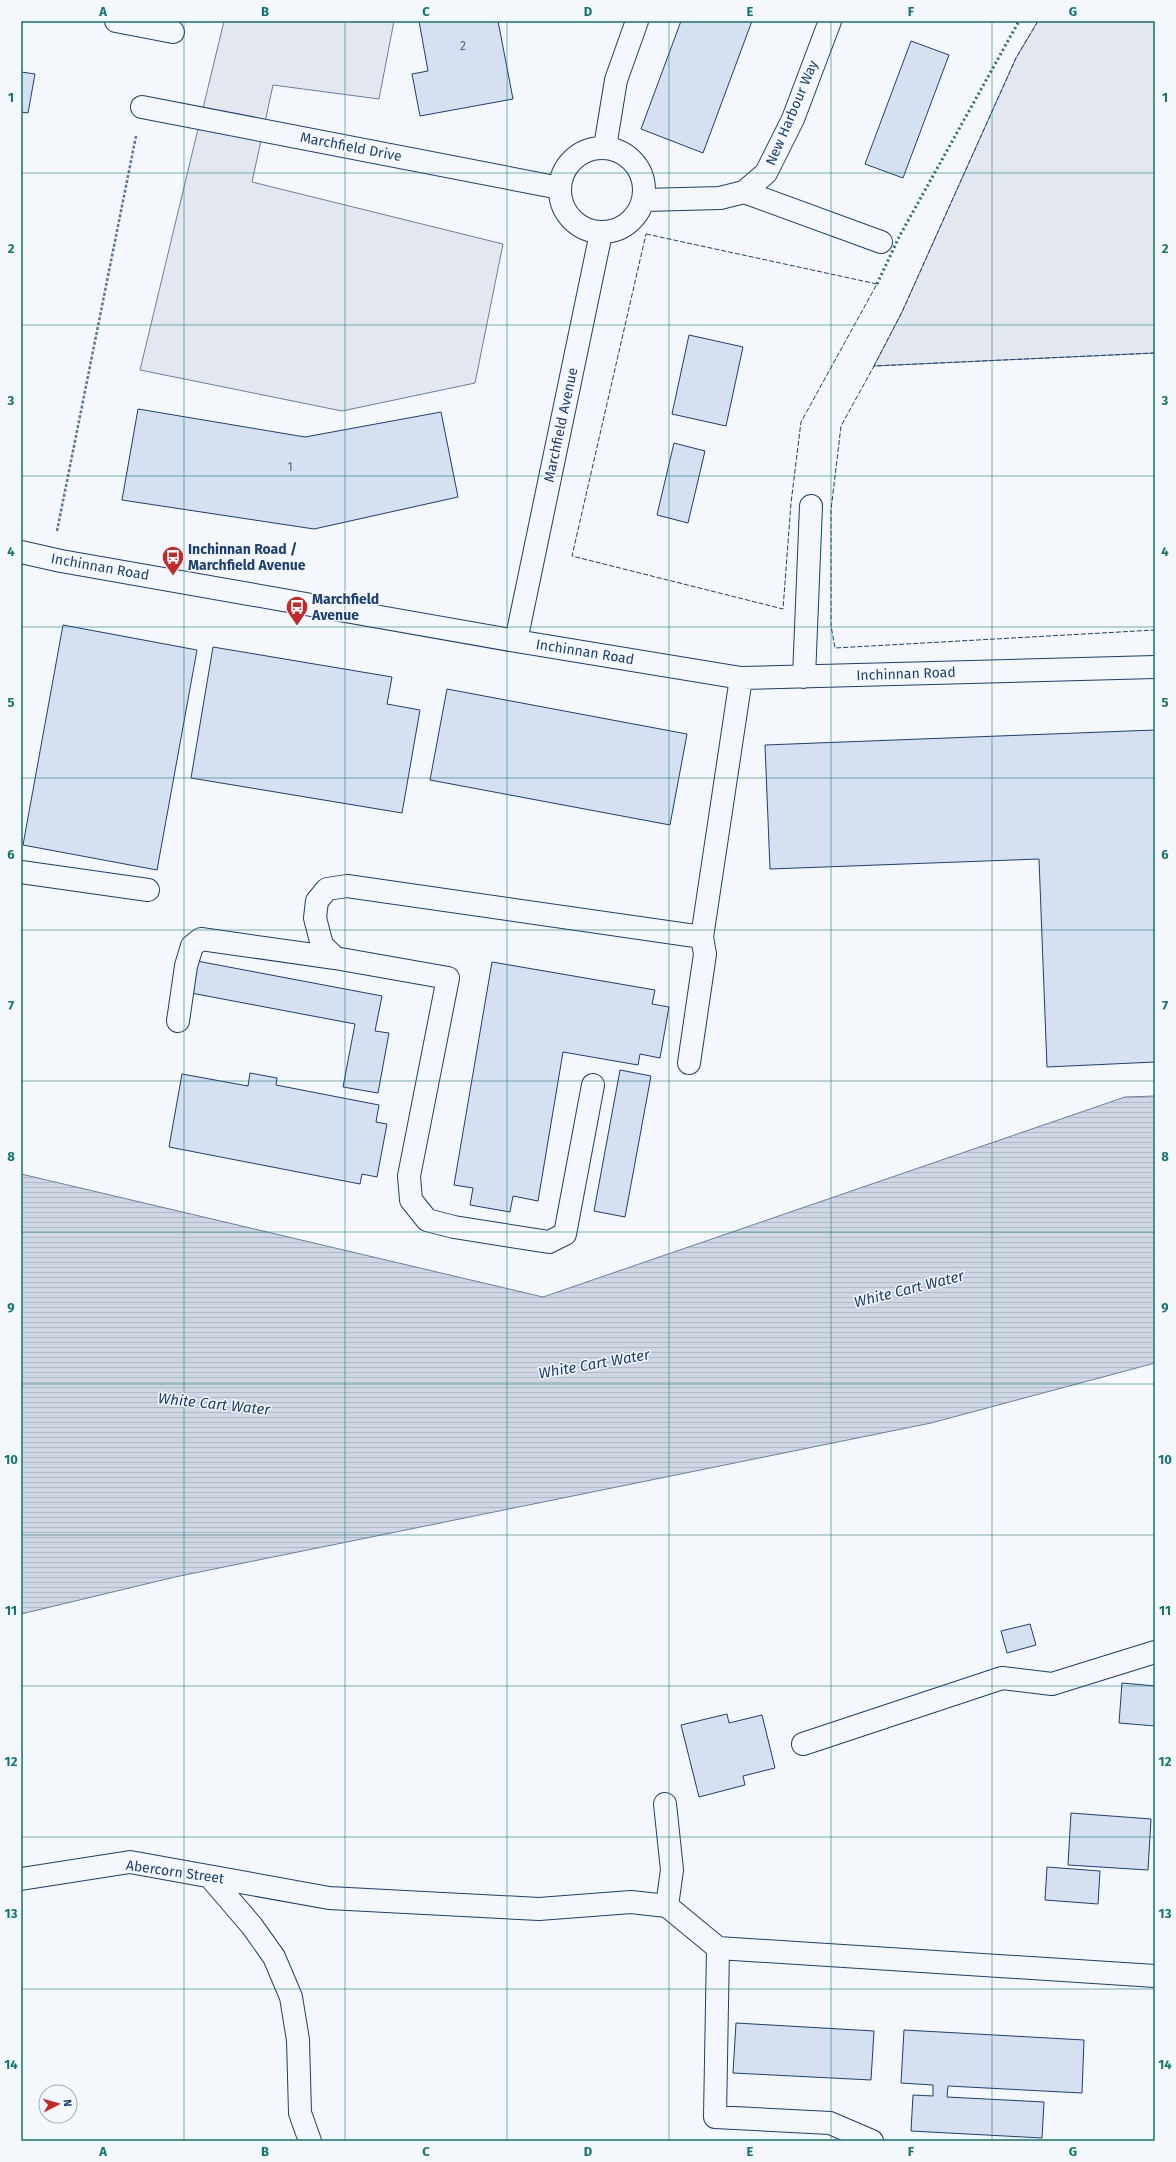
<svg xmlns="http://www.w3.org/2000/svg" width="1176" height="2162" viewBox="0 0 1176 2162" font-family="'Fira Sans',sans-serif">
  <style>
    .parking { fill: #e3e8f0; stroke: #687fa3 }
    .water { fill: url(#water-rules); stroke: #687fa3 }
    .building { fill: #d5e0f0; stroke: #1d3f73 }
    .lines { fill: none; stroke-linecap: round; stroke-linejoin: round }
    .minor-casing { stroke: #1d3f73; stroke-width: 24 }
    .path { stroke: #5e769c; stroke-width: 2.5; stroke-dasharray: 3 2; stroke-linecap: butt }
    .minor { stroke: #f4f7fb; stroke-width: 22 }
    .hedge { stroke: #2c6c60; stroke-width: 3; stroke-dasharray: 2 3; stroke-linecap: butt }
    .fence { stroke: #1d3f73; stroke-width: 1; stroke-dasharray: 5 2; stroke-linecap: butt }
    .grid { fill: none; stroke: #0f766e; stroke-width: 1; stroke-opacity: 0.55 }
    .labels { text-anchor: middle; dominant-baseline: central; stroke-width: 3; stroke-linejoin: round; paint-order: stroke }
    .number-label { font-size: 12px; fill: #4b6792 }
    .street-label { font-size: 14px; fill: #1d3f73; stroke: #f4f7fb }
    .poi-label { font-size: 14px; font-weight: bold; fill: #1d3f73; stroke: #f4f7fb; text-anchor: start }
    .water-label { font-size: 15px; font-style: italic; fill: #1d3f73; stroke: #f4f7fb }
    .neatline { fill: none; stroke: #0f766e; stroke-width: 1.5 }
    .grid-label { font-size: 13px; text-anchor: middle; font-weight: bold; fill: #0f766e }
  </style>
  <defs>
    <pattern id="water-rules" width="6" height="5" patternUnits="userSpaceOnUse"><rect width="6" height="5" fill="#cfd7e4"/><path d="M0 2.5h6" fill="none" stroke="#b1bac7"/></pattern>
  </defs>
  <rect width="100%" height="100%" fill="#f4f7fb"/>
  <path class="parking" d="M 224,21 L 394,21 L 379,99 L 273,85 L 252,182 L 503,244 L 475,383 L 342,411 L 140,370 Z
    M 1038,21 L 1155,21 L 1155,353 L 874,366 L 902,312 L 1016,58 Z"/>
  <path class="water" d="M 1155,1096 L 1155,1363 L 931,1423 L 175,1577 L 21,1614 L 21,1174 L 543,1297 L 1125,1097 Z"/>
  <path class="building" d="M 419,21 L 498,21 L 513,99 L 420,116 L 412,74 L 428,71 Z
    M 681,21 L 752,21 L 703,153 L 641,129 Z
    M 911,41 L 949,55 L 903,178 L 865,164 Z
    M 21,72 L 35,74 L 28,113 L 21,112 Z
    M 689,335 L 743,347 L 726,426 L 672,414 Z
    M 138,409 L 305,437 L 441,412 L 458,497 L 314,529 L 122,500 Z
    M 674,443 L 705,451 L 688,523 L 657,515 Z
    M 63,625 L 197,650 L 157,870 L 23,845 Z
    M 213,647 L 392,677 L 387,704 L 420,710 L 402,813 L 191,778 Z
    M 447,689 L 687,734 L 670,825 L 430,780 Z
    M 1155,730 L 1155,1062 L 1047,1067 L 1039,859 L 770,869 L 765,745 Z
    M 197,961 L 382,996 L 375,1031 L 389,1033 L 378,1093 L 343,1087 L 355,1024 L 191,993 Z
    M 492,962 L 655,990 L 652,1004 L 669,1007 L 660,1058 L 640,1054 L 638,1065 L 563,1052 L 538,1201 L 513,1196 L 510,1212 L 470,1205 L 473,1188 L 454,1185 Z
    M 620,1070 L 651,1076 L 625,1217 L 594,1211 Z
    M 250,1073 L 277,1078 L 276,1085 L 379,1105 L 376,1122 L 387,1124 L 377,1177 L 362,1174 L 360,1184 L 169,1147 L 182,1074 L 248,1086 Z
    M 1030,1624 L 1036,1645 L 1007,1653 L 1001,1631 Z
    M 1122,1683 L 1155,1686 L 1155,1726 L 1119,1723 Z
    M 727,1714 L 729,1723 L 762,1715 L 775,1768 L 743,1776 L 745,1785 L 699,1797 L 681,1725 Z
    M 1071,1813 L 1151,1819 L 1148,1870 L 1068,1865 Z
    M 1047,1867 L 1100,1871 L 1098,1904 L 1045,1900 Z
    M 736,2023 L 874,2031 L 871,2080 L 733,2073 Z
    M 904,2030 L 1084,2040 L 1082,2093 L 948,2086 L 947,2097 L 1044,2102 L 1042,2138 L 911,2131 L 913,2095 L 933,2096 L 933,2085 L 901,2083 Z"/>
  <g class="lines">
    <g class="minor-casing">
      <path id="minor" d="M 116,21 L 173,32
        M 142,107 L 560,188
        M 605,147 L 616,80 L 637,21
        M560 190a42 42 0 1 1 84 0a42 42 0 1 1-84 0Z
        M 744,192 L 881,242
        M 644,200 L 720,198 L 744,192 L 766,173 L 793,119 L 830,21
        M 21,552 L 61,561 L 516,641 L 741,678 L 1155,667
        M 516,641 L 601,233
        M 804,677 L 811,506
        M 21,872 L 148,890
        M 178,1021 L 186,966 L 192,946 L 201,939 L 335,958
        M 689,1063 L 705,954 L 702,937 L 741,678
        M 593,1085 L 565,1234 L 549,1242 L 454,1227 L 427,1220 L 411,1200 L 409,1176 L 448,978 L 335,958 L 322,945 L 315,918 L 317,901 L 327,889 L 347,886 L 702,937
        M 803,1744 L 1002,1678 L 1052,1684 L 1155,1652
        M 665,1804 L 672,1870 L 667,1906
        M 210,1877 L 252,1926 L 274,1957 L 291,1997 L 298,2040 L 300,2113 L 310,2141
        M 21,1879 L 130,1862 L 329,1898 L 539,1909 L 631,1902 L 667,1906 L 718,1948 L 1155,1976
        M 718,1948 L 715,2117 L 830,2123 L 872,2141"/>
    </g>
    <path class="path" d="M 57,531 L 136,136"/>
    <use href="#minor" class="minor"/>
    <path class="hedge" d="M 877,284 L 899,237 L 1019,21"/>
    <path class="fence" d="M 646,234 L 877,284 L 801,422 L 791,503 L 783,609 L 572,556 Z
      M 1155,353 L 874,366 L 841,426 L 831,510 L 831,626 L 835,648 L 1155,630
      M 875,366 L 874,366 L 902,312 L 1016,58 L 1038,21"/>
  </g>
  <path class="grid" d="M 184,21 L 184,2141M 345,21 L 345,2141M 507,21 L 507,2141M 669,21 L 669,2141M 831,21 L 831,2141M 992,21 L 992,2141M 21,173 L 1155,173M 21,325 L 1155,325M 21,476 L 1155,476M 21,627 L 1155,627M 21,778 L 1155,778M 21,930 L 1155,930M 21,1081 L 1155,1081M 21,1232 L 1155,1232M 21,1384 L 1155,1384M 21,1535 L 1155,1535M 21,1686 L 1155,1686M 21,1837 L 1155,1837M 21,1989 L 1155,1989"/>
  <defs>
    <g id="bus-pin" transform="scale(1.15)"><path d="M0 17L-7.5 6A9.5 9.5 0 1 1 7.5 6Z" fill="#c62828" stroke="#f4f7fb"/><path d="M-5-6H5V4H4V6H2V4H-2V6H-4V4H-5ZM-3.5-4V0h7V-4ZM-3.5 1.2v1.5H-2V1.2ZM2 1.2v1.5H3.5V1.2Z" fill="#fff"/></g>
  </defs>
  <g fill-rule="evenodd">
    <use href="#bus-pin" x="173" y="557"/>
    <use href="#bus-pin" x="297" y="607"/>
  </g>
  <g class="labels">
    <g class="number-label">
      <text x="463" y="46">2</text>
      <text x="290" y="467">1</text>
    </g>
    <g class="street-label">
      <text transform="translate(792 113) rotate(-67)">New Harbour Way</text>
      <text transform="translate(351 147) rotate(11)">Marchfield Drive</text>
      <text transform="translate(561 425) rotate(-78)">Marchfield Avenue</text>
      <text transform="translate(100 567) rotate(10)">Inchinnan Road</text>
      <text transform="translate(585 652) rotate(9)">Inchinnan Road</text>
      <text transform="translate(906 674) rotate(-2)">Inchinnan Road</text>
      <text transform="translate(175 1872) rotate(8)">Abercorn Street</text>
    </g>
    <g class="poi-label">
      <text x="188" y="549">Inchinnan Road /<tspan x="188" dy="16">Marchfield Avenue</tspan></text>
      <text x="312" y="599">Marchfield<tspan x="312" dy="16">Avenue</tspan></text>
    </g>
    <g class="water-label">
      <text transform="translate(909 1289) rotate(-14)">White Cart Water</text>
      <text transform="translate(594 1364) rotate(-10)">White Cart Water</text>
      <text transform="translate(214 1404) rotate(6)">White Cart Water</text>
    </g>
  </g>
  <rect width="1176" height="2162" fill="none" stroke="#f4f7fb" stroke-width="44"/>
  <g transform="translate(58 2104) rotate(84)"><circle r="19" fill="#f4f7fb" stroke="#9eadc5"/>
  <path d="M0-3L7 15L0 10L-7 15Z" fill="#c62828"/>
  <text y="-6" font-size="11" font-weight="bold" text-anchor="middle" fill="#1d3f73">N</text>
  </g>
  <rect x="22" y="22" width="1132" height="2118" class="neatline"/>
  <g class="grid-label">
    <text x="103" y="16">A</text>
    <text x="265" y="16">B</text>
    <text x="426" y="16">C</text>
    <text x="588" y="16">D</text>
    <text x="750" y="16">E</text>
    <text x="911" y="16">F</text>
    <text x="1073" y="16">G</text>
    <text x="11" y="102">1</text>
    <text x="1165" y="102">1</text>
    <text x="11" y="253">2</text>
    <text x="1165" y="253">2</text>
    <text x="11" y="405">3</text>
    <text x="1165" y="405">3</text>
    <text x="11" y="556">4</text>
    <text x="1165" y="556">4</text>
    <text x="11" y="707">5</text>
    <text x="1165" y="707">5</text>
    <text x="11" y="859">6</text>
    <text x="1165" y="859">6</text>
    <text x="11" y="1010">7</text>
    <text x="1165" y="1010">7</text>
    <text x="11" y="1161">8</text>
    <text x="1165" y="1161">8</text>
    <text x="11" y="1312">9</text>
    <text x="1165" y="1312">9</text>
    <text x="11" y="1464">10</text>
    <text x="1165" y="1464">10</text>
    <text x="11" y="1615">11</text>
    <text x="1165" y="1615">11</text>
    <text x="11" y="1766">12</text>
    <text x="1165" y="1766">12</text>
    <text x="11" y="1918">13</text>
    <text x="1165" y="1918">13</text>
    <text x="11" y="2069">14</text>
    <text x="1165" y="2069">14</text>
    <text x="103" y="2156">A</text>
    <text x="265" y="2156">B</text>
    <text x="426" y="2156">C</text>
    <text x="588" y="2156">D</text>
    <text x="750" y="2156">E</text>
    <text x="911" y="2156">F</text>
    <text x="1073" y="2156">G</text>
  </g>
</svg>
